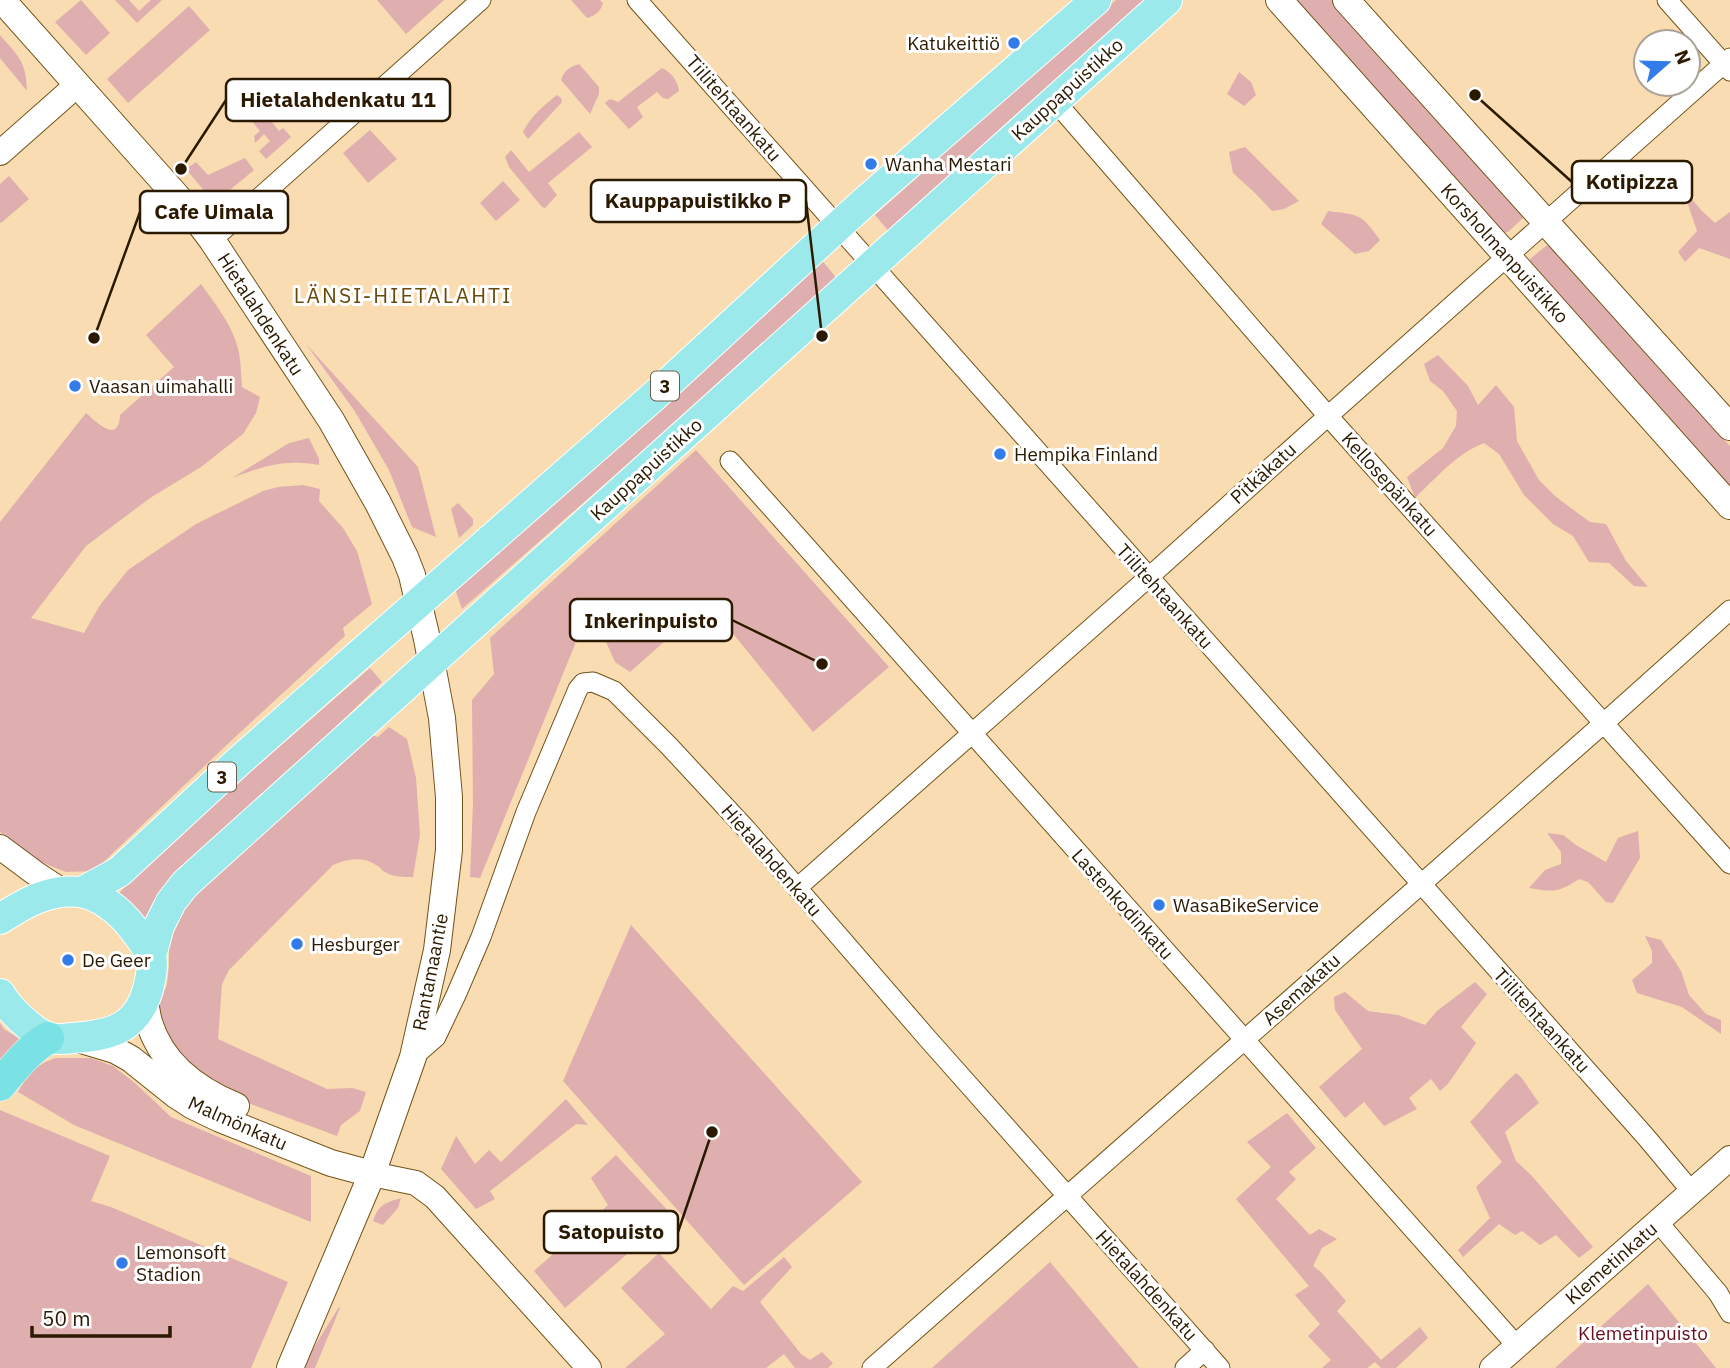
<svg xmlns="http://www.w3.org/2000/svg" width="1730" height="1368" viewBox="0 0 1730 1368" font-family="'IBM Plex Sans',sans-serif">
  <style>
    .green { fill: #dfaeaf }
    .lines { fill: none; stroke-linecap: round; stroke-linejoin: round }
    .minor-casing { stroke: #735317; stroke-width: 21 }
    .tertiary-casing { stroke: #735317; stroke-width: 26 }
    .secondary-casing { stroke: #735317; stroke-width: 28 }
    .primary-casing { stroke: #fff; stroke-width: 32 }
    .trunk-casing { stroke: #fff; stroke-width: 33 }
    .minor { stroke: #fff; stroke-width: 19 }
    .tertiary { stroke: #fff; stroke-width: 24 }
    .secondary { stroke: #fff; stroke-width: 26 }
    .primary { stroke: #9be9eb; stroke-width: 30 }
    .trunk { stroke: #7ae2e4; stroke-width: 32 }
    .primary-bridge-casing { stroke: #fff; stroke-width: 32; stroke-linecap: butt }
    .primary-bridge { stroke: #9be9eb; stroke-width: 30 }
    .poi-dot { fill: #327ce9; stroke: #fff; stroke-width: 2.5 }
    .labels { text-anchor: middle; dominant-baseline: central; stroke-width: 6; stroke-linejoin: round; paint-order: stroke }
    .shield { fill: #fff; stroke: #6b5e4c; stroke-width: 2 }
    .shield-label { font-size: 18px; font-weight: bold; fill: #2b1900 }
    .poi-label { font-size: 19px; fill: #2b1900; stroke: #fff; text-anchor: start }
    .street-label { font-size: 19px; fill: #2b1900; stroke: #fff }
    .park-label { font-size: 19px; fill: #660e1d; stroke: #fff }
    .neighbourhood-label { font-size: 21px; letter-spacing: 2px; fill: #6a4a0a; stroke: #fff }
    .leader { fill: none; stroke: #2b1900; stroke-width: 2.5 }
    .callout-dot { fill: #2b1900; stroke: #fff; stroke-width: 2.5 }
    .callout { fill: #fff; stroke: #2b1900; stroke-width: 2.5 }
    .callout-label { font-size: 21px; text-anchor: middle; font-weight: bold; fill: #2b1900 }
  </style>
  <rect width="100%" height="100%" fill="#f9dcb1"/>
  <path class="green" d="M 81,0 L 110,33 L 86,55 L 55,22 Z
    M 115,0 L 129,0 L 139,11 L 151,0 L 162,0 L 137,23 Z
    M 377,0 L 444,0 L 406,34 Z
    M 571,0 L 600,0 L 603,3 C 601,11 595,16 587,18 Z
    M 1116,0 L 1154,0 L 891,234 L 875,215 Z
    M 1293,0 L 1332,0 L 1524,214 L 1523,218 L 1508,232 L 1503,233 Z
    M 189,6 L 210,30 L 128,103 L 107,79 Z
    M 0,35 C 19,57 26,61 27,91 L 0,58 Z
    M 579,64 L 599,87 L 599,94 L 590,114 L 561,80 C 564,70 570,67 579,64 Z
    M 662,68 C 671,72 678,81 679,91 L 668,99 L 663,98 L 657,92 L 637,107 L 643,117 L 629,129 L 605,103 L 610,99 L 618,102 Z
    M 1239,72 L 1251,82 L 1256,95 L 1244,106 L 1227,94 Z
    M 557,95 L 561,98 L 562,102 L 528,139 L 523,132 C 531,116 543,106 557,95 Z
    M 260,103 L 275,119 L 272,122 L 279,131 L 283,128 L 291,137 L 266,159 L 259,151 L 270,141 L 264,134 L 255,143 L 254,136 L 260,131 L 251,120 Z
    M 370,130 L 397,159 L 368,183 L 343,153 Z
    M 579,132 L 592,147 L 548,183 L 557,195 L 545,208 L 542,207 L 509,167 L 505,157 L 511,150 L 529,172 Z
    M 1245,147 L 1299,201 L 1284,209 L 1272,211 L 1255,193 L 1233,173 L 1229,152 Z
    M 245,158 L 254,170 L 219,199 L 210,198 L 186,169 L 196,162 L 208,175 Z
    M 9,176 L 29,199 L 1,223 L 0,222 L 0,184 Z
    M 503,181 L 520,200 L 496,221 L 480,203 Z
    M 1682,187 L 1701,210 L 1715,223 L 1730,212 L 1730,259 L 1699,248 L 1685,262 L 1678,252 L 1697,231 Z
    M 1328,211 C 1359,215 1361,213 1380,240 L 1369,251 L 1355,254 L 1321,224 Z
    M 1550,245 L 1730,446 L 1730,489 L 1529,264 L 1530,259 L 1546,246 Z
    M 821,259 L 838,280 L 462,609 L 455,589 Z
    M 201,284 C 216,305 234,327 239,353 C 241,364 241,375 242,387 L 260,397 L 256,413 L 243,434 L 201,467 L 150,498 L 86,546 L 31,618 L 84,633 L 100,605 L 128,570 L 196,524 L 263,491 L 278,487 L 303,485 L 320,489 L 319,501 L 343,528 L 357,551 L 372,604 L 343,628 L 345,636 L 234,738 L 94,871 L 66,872 L 28,857 L 0,832 L 0,522 L 86,413 C 96,422 119,445 120,415 L 174,367 L 146,335 Z
    M 306,344 L 418,467 L 436,537 L 412,527 L 389,470 L 354,410 Z
    M 1438,355 L 1468,386 L 1478,405 L 1496,385 L 1514,407 L 1517,441 L 1539,480 L 1556,497 L 1590,522 L 1606,524 L 1626,561 L 1648,587 L 1634,586 L 1609,563 L 1589,562 L 1573,536 L 1553,524 L 1524,495 L 1499,454 L 1484,443 C 1456,454 1437,477 1415,498 L 1407,477 L 1443,448 L 1456,426 L 1457,411 L 1443,391 L 1430,381 L 1424,364 Z
    M 309,438 L 319,459 L 319,465 C 285,459 264,466 232,478 L 289,443 Z
    M 696,450 L 889,667 L 813,732 L 708,603 L 630,672 L 615,662 L 606,642 L 580,632 L 480,878 L 470,877 L 473,804 L 472,700 L 494,674 L 490,638 Z
    M 458,503 L 473,519 L 473,525 L 459,538 L 451,509 Z
    M 370,668 L 382,682 L 169,889 L 146,929 L 116,896 L 173,839 Z
    M 389,727 L 407,739 L 416,778 L 420,835 L 413,877 C 403,877 393,877 385,872 C 377,867 384,869 376,865 C 362,856 347,859 333,865 L 229,970 L 222,984 L 218,1039 L 327,1089 L 352,1088 L 366,1092 L 360,1111 L 341,1125 L 337,1136 L 229,1096 L 179,1060 L 157,1012 L 167,984 L 169,966 L 169,948 L 175,924 L 190,889 L 363,733 L 378,737 Z
    M 1638,831 L 1640,858 L 1613,903 L 1606,902 L 1588,882 L 1579,879 C 1558,893 1553,892 1529,888 L 1545,870 L 1561,864 L 1561,852 L 1547,833 L 1563,835 L 1576,845 L 1606,862 L 1618,838 Z
    M 631,925 L 862,1182 L 744,1285 L 563,1081 Z
    M 1645,936 L 1661,940 L 1681,971 L 1689,995 L 1706,1014 L 1721,1020 L 1721,1034 L 1682,1007 L 1637,993 L 1632,980 L 1652,963 L 1652,951 Z
    M 1475,982 L 1487,994 L 1461,1027 L 1476,1043 L 1448,1084 L 1440,1091 L 1431,1079 L 1409,1098 L 1417,1109 L 1384,1126 L 1364,1102 L 1345,1118 L 1319,1087 L 1362,1049 L 1335,1010 L 1334,997 L 1345,992 L 1368,1011 L 1398,1015 L 1425,1025 L 1437,1011 Z
    M 0,1023 L 4,1029 L 20,1039 L 0,1061 Z
    M 56,1058 L 91,1058 L 113,1066 L 135,1083 L 171,1117 L 311,1176 L 311,1222 L 74,1125 L 18,1092 C 29,1073 35,1065 56,1058 Z
    M 1516,1073 L 1521,1077 L 1539,1103 L 1505,1132 L 1516,1161 L 1531,1175 L 1593,1247 L 1579,1258 L 1556,1235 L 1540,1245 L 1522,1231 L 1515,1235 L 1499,1224 L 1463,1257 L 1458,1250 L 1490,1218 L 1476,1187 L 1502,1162 L 1470,1122 C 1486,1106 1499,1088 1516,1073 Z
    M 566,1099 L 588,1125 L 576,1124 L 490,1191 L 495,1199 L 476,1209 L 441,1169 L 456,1136 L 475,1164 L 489,1150 L 501,1162 Z
    M 0,1110 L 110,1156 L 91,1201 L 111,1207 L 288,1282 L 251,1368 L 0,1368 Z
    M 1287,1113 L 1316,1148 L 1289,1172 L 1296,1179 L 1276,1199 L 1310,1235 L 1319,1229 L 1337,1239 L 1322,1248 L 1313,1266 L 1321,1272 L 1346,1301 L 1337,1311 L 1381,1360 L 1420,1327 L 1428,1338 L 1396,1368 L 1381,1368 L 1375,1362 L 1367,1368 L 1322,1368 L 1331,1360 L 1308,1336 L 1320,1324 L 1295,1295 L 1309,1286 L 1236,1199 L 1271,1167 L 1247,1142 Z
    M 616,1155 L 672,1215 L 565,1308 L 534,1271 L 608,1205 L 591,1178 Z
    M 401,1198 L 398,1208 L 383,1225 L 373,1221 C 379,1205 384,1203 401,1198 Z
    M 659,1253 L 711,1309 L 733,1286 L 743,1291 L 784,1257 L 792,1267 L 760,1302 L 801,1354 L 810,1360 L 822,1352 L 833,1363 L 828,1368 L 795,1368 L 784,1354 L 766,1368 L 625,1368 L 665,1334 L 621,1288 Z
    M 1050,1262 L 1139,1368 L 932,1368 Z
    M 1648,1284 L 1716,1368 L 1555,1368 Z
    M 339,1307 L 340,1308 L 315,1368 L 301,1368 Z"/>
  <g class="lines">
    <g class="minor-casing">
      <path id="minor" d="M 637,0 L 1646,1137 L 1692,1192
        M 1667,0 L 1730,71
        M 1054,100 L 1328,416 L 1730,864
        M 212,240 L 481,0
        M 730,461 L 1517,1346
        M 797,888 L 1149,577 L 1328,416 L 1730,58
        M 413,1057 L 436,1037 L 456,995 L 481,937 L 526,812 L 578,689 L 583,683 L 593,682 L 614,691 L 669,746 L 747,830 L 928,1039 L 1220,1368
        M 1658,1222 L 1718,1293 L 1730,1313
        M 872,1368 L 1604,723 L 1730,610
        M 1185,1368 L 1205,1350"/>
    </g>
    <g class="tertiary-casing">
      <path id="tertiary" d="M 0,153 L 77,85
        M 0,847 L 35,873 L 64,892
        M 372,1174 L 416,1183 L 435,1197 L 589,1368
        M 1492,1368 L 1730,1158"/>
    </g>
    <g class="secondary-casing">
      <path id="secondary" d="M 2,0 L 190,211 L 212,240 L 331,420 L 378,503 L 405,557 L 412,575 L 427,639 L 442,718 L 449,797 L 449,850 L 437,950 L 413,1057 L 372,1174 L 290,1368
        M 1279,0 L 1730,506
        M 1346,0 L 1730,427
        M 145,1000 C 146,1007 147,1015 149,1022 C 162,1065 197,1090 236,1106
        M 75,1038 L 115,1050 L 131,1059 L 176,1095 L 193,1106 L 220,1119 L 331,1163 L 372,1174"/>
    </g>
    <g class="primary-casing">
      <path id="primary" d="M 489,541 L 654,396 L 860,206 L 1096,0
        M 498,602 L 1167,0
        M 82,892 L 119,872 L 239,761 L 359,655
        M 0,919 C 23,904 50,888 79,892 C 100,895 120,911 132,927 C 138,935 146,944 150,954 C 154,962 151,976 149,985 C 139,1028 113,1035 73,1038 C 65,1039 54,1040 47,1037 C 31,1031 8,1008 0,994
        M 151,956 L 159,926 L 171,902 L 185,884 L 377,711"/>
    </g>
    <g class="trunk-casing">
      <path id="trunk" d="M 0,1085 C 15,1067 28,1050 48,1038"/>
    </g>
    <use href="#minor" class="minor"/>
    <use href="#tertiary" class="tertiary"/>
    <use href="#secondary" class="secondary"/>
    <use href="#primary" class="primary"/>
    <use href="#trunk" class="trunk"/>
    <g class="primary-bridge-casing">
      <path id="primary-bridge" d="M 359,655 L 489,541
        M 377,711 L 498,602"/>
    </g>
    <use href="#primary-bridge" class="primary-bridge"/>
  </g>
  <g class="poi-dot">
    <circle cx="1014" cy="43" r="7"/>
    <circle cx="871" cy="164" r="7"/>
    <circle cx="75" cy="386" r="7"/>
    <circle cx="1000" cy="454" r="7"/>
    <circle cx="1159" cy="905" r="7"/>
    <circle cx="297" cy="944" r="7"/>
    <circle cx="68" cy="960" r="7"/>
    <circle cx="122" cy="1263" r="7"/>
  </g>
  <g class="labels">
    <g class="shield">
      <rect x="651" y="371.5" width="28" height="29" rx="5"/>
      <rect x="208" y="762.5" width="28" height="29" rx="5"/>
    </g>
    <g class="shield-label">
      <text x="665" y="386">3</text>
      <text x="222" y="777">3</text>
    </g>
    <g class="poi-label">
      <text x="1000" y="43" text-anchor="end">Katukeittiö</text>
      <text x="885" y="164">Wanha Mestari</text>
      <text x="89" y="386">Vaasan uimahalli</text>
      <text x="1014" y="454">Hempika Finland</text>
      <text x="1173" y="905">WasaBikeService</text>
      <text x="311" y="944">Hesburger</text>
      <text x="82" y="960">De Geer</text>
      <text x="136" y="1252">Lemonsoft<tspan x="136" dy="22">Stadion</tspan></text>
    </g>
    <g class="street-label">
      <text transform="translate(1067 89) rotate(-42)">Kauppapuistikko</text>
      <text transform="translate(734 108) rotate(49)">Tiilitehtaankatu</text>
      <text transform="translate(1505 253) rotate(48)">Korsholmanpuistikko</text>
      <text transform="translate(261 314) rotate(57)">Hietalahdenkatu</text>
      <text transform="translate(646 469) rotate(-42)">Kauppapuistikko</text>
      <text transform="translate(1263 473) rotate(-42)">Pitkäkatu</text>
      <text transform="translate(1390 484) rotate(48)">Kellosepänkatu</text>
      <text transform="translate(1165 596) rotate(48)">Tiilitehtaankatu</text>
      <text transform="translate(772 860) rotate(49)">Hietalahdenkatu</text>
      <text transform="translate(1123 904) rotate(48)">Lastenkodinkatu</text>
      <text transform="translate(430 972) rotate(-79)">Rantamaantie</text>
      <text transform="translate(1301 989) rotate(-42)">Asemakatu</text>
      <text transform="translate(1542 1020) rotate(48)">Tiilitehtaankatu</text>
      <text transform="translate(238 1123) rotate(24)">Malmönkatu</text>
      <text transform="translate(1611 1263) rotate(-41)">Klemetinkatu</text>
      <text transform="translate(1147 1285) rotate(48)">Hietalahdenkatu</text>
    </g>
    <g class="park-label">
      <text x="1643" y="1333">Klemetinpuisto</text>
    </g>
    <g class="neighbourhood-label">
      <text x="403" y="295">LÄNSI-HIETALAHTI</text>
    </g>
  </g>
  <path class="leader" d="M181 169L226 100M1475 95L1572 182M822 336L806 201M94 338L140 212M822 664L732 620M712 1132L678 1232"/>
  <g class="callout-dot">
    <circle cx="181" cy="169" r="7"/>
    <circle cx="1475" cy="95" r="7"/>
    <circle cx="822" cy="336" r="7"/>
    <circle cx="94" cy="338" r="7"/>
    <circle cx="822" cy="664" r="7"/>
    <circle cx="712" cy="1132" r="7"/>
  </g>
  <g class="callout">
    <rect x="226" y="79" width="224" height="42" rx="7"/>
    <rect x="1572" y="161" width="120" height="42" rx="7"/>
    <rect x="591" y="180" width="215" height="42" rx="7"/>
    <rect x="140" y="191" width="148" height="42" rx="7"/>
    <rect x="570" y="599" width="162" height="42" rx="7"/>
    <rect x="544" y="1211" width="134" height="42" rx="7"/>
  </g>
  <g class="callout-label">
    <text x="338" y="107">Hietalahdenkatu 11</text>
    <text x="1632" y="189">Kotipizza</text>
    <text x="698" y="208">Kauppapuistikko P</text>
    <text x="214" y="219">Cafe Uimala</text>
    <text x="651" y="628">Inkerinpuisto</text>
    <text x="611" y="1239">Satopuisto</text>
  </g>
  <g transform="translate(1667 63) rotate(70)"><circle r="33" fill="#ffffff" stroke="#aaa399" stroke-width="2"/>
  <path d="M0-5L12 26L0 18L-12 26Z" fill="#327ce9"/>
  <text y="-10" font-size="19" font-weight="bold" text-anchor="middle" fill="#2b1900">N</text>
  </g>
  <path d="M32 1326v10h138v-10" fill="none" stroke="#2b1900" stroke-width="3.5"/>
  <text x="42" y="1326" font-size="21" fill="#2b1900" stroke="#ffffff" stroke-width="5" paint-order="stroke">50 m</text>
</svg>
